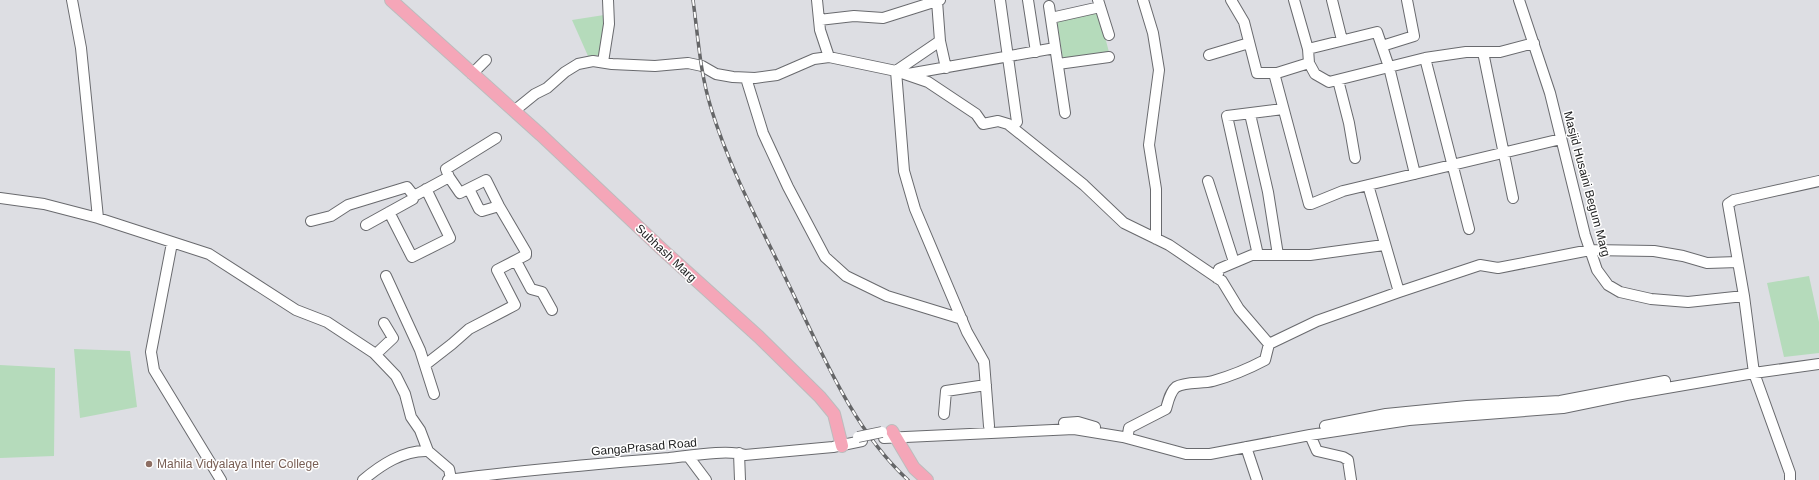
<svg xmlns="http://www.w3.org/2000/svg" width="1819" height="480" viewBox="0 0 1819 480" font-family="Arial,sans-serif">
  <style>
    .green { fill: #b5dbbb }
    .lines { fill: none; stroke-linecap: round; stroke-linejoin: round }
    .minor-casing { stroke: #696a6e; stroke-width: 12 }
    .major-casing { stroke: #bcbcbd; stroke-width: 14 }
    .minor { stroke: #fff; stroke-width: 10 }
    .major { stroke: #f5a6b8; stroke-width: 12 }
    .rail-casing { stroke: #656668; stroke-width: 3.5 }
    .rail { stroke: #fff; stroke-width: 2; stroke-dasharray: 6; stroke-linecap: butt }
    .minor-bridge-casing { stroke: #696a6e; stroke-width: 12; stroke-linecap: butt }
    .minor-bridge { stroke: #fff; stroke-width: 10 }
    .education-dot { fill: #8d6e63; stroke: #fff; stroke-width: 1.5 }
    .labels { text-anchor: middle; dominant-baseline: central; stroke-width: 3; stroke-linejoin: round; paint-order: stroke }
    .street-label { font-size: 12px; fill: #202122; stroke: #fff }
    .education-label { font-size: 12px; fill: #785e54; stroke: #fff; text-anchor: start }
  </style>
  <rect width="100%" height="100%" fill="#dddee3"/>
  <path class="green" d="M 1098,11 L 1109,52 L 1063,59 L 1057,21 Z
    M 604,15 L 602,55 L 588,56 L 572,20 Z
    M 1809,276 L 1819,322 L 1819,353 L 1784,357 L 1767,283 Z
    M 74,349 L 130,351 L 137,407 L 80,418 Z
    M 0,365 L 55,368 L 54,456 L 0,458 Z"/>
  <g class="lines">
    <g class="minor-casing">
      <path id="minor" d="M 72,0 L 81,48 L 98,218
        M 817,0 L 820,30 L 829,57
        M 1000,0 L 1017,122 L 1012,127
        M 1028,0 L 1036,52
        M 1098,0 L 1109,35
        M 1143,0 L 1153,33 L 1159,70 L 1149,145 L 1156,189 L 1156,239
        M 1231,0 L 1244,22 L 1257,73 L 1277,73 L 1309,63 L 1315,74 L 1329,82 L 1425,58 L 1466,52 L 1500,52 L 1534,43
        M 1294,0 L 1308,49 L 1309,63
        M 1332,0 L 1342,40
        M 1519,0 L 1550,93 L 1585,235 L 1597,270 L 1608,285 L 1620,292 L 1651,299 L 1688,302 L 1744,296
        M 1049,6 L 1065,113
        M 1051,18 L 1100,7
        M 819,20 L 854,16 L 883,18 L 940,0
        M 940,41 L 946,68
        M 1382,46 L 1414,36 L 1407,0
        M 1308,49 L 1377,32 L 1389,67 L 1415,174
        M 1483,52 L 1513,198
        M 1209,55 L 1249,43
        M 1425,58 L 1469,229
        M 603,62 L 609,24 L 608,0
        M 1058,64 L 1109,57
        M 896,71 L 904,171 L 915,209 L 967,332 L 984,362 L 989,426
        M 896,71 L 940,41 L 937,1
        M 1274,73 L 1309,204 L 1311,204 L 1343,191 L 1561,139
        M 472,74 L 486,60
        M 908,74 L 1055,48
        M 746,78 L 763,133 L 788,187 L 825,257 L 846,276 L 887,296 L 962,319
        M 1338,80 L 1349,123 L 1355,158
        M 514,111 L 535,94 L 547,88 L 565,72 L 578,64 L 593,61 L 612,64 L 655,66 L 688,63 L 702,66 L 716,74 L 733,77 L 755,78 L 777,75 L 814,59 L 829,57 L 896,71 L 928,82 L 976,114 L 983,124 L 998,121 L 1008,124 L 1084,185 L 1124,223 L 1169,245 L 1222,281 L 1239,309 L 1269,344
        M 1250,114 L 1268,192 L 1278,255
        M 1208,181 L 1234,262
        M 1368,185 L 1399,292
        M 469,189 L 479,209 L 482,211 L 499,206
        M 0,198 L 44,204 L 98,218 L 209,254 L 296,310 L 327,322 L 374,353 L 396,376 L 405,394 L 411,417 L 420,430 L 428,451 L 449,469 L 451,479
        M 389,212 L 412,257 L 450,238 L 426,189
        M 311,221 L 331,216 L 348,205 L 407,187 L 414,196 L 449,177 L 446,169 L 496,138
        M 366,225 L 413,199 L 414,196
        M 172,243 L 151,352 L 154,370 L 221,480
        M 1258,255 L 1227,116 L 1283,109
        M 516,261 L 531,289 L 542,292 L 552,310
        M 386,276 L 420,350 L 434,394
        M 1217,278 L 1219,269 L 1252,255 L 1310,255 L 1384,245
        M 376,354 L 393,338 L 384,323
        M 425,365 L 452,344 L 469,329 L 515,305 L 497,270 L 526,255 L 526,252 L 499,206 L 486,180 L 460,193 L 449,177
        M 944,414 L 946,391 L 986,385
        M 1064,423 L 1078,422 L 1095,427
        M 1325,426 L 1386,414 L 1467,406 L 1560,401 L 1665,381
        M 1128,434 L 1129,428 L 1166,409 C 1168,402 1170,392 1176,387 C 1186,381 1202,384 1213,381 C 1231,376 1248,369 1265,360 L 1269,344 L 1317,321 L 1399,292 L 1480,265 L 1498,268 L 1590,250 L 1654,251 L 1683,256 L 1707,263 L 1738,262
        M 1310,435 L 1317,451 L 1343,457 L 1348,460 L 1351,480
        M 884,438 L 1074,429 L 1123,437 L 1186,454 L 1210,454 L 1310,435 L 1409,420 L 1563,408 L 1626,395 L 1754,373 L 1819,364
        M 1246,447 L 1257,480
        M 739,453 L 740,480
        M 688,456 L 706,480
        M 363,480 C 381,465 403,450 428,451
        M 448,480 C 521,470 595,464 669,458 C 688,456 728,449 745,455 L 833,447 L 862,441
        M 1790,480 L 1790,473 L 1754,373 L 1744,296 L 1728,204 L 1734,200 L 1819,181"/>
    </g>
    <g class="major-casing">
      <path id="major" d="M 391,0 L 541,135 L 665,252 L 759,337 L 820,397 L 834,414 L 842,446
        M 892,431 L 914,468 L 927,480"/>
    </g>
    <use href="#minor" class="minor"/>
    <use href="#major" class="major"/>
    <g class="rail-casing">
      <path id="rail" d="M 693,0 C 698,36 700,73 711,108 C 729,167 759,223 786,279 C 820,348 851,428 908,480"/>
    </g>
    <use href="#rail" class="rail"/>
    <g class="minor-bridge-casing">
      <path id="minor-bridge" d="M 858,437 L 882,432"/>
    </g>
    <use href="#minor-bridge" class="minor-bridge"/>
  </g>
  <circle class="education-dot" cx="149" cy="464" r="4"/>
  <g class="labels">
    <g class="street-label">
      <text transform="translate(1587 184) rotate(75)">Masjid Husaini Begum Marg</text>
      <text transform="translate(666 253) rotate(43)">Subhash Marg</text>
      <text transform="translate(644 447) rotate(-5)">GangaPrasad Road</text>
    </g>
    <g class="education-label">
      <text x="157" y="464">Mahila Vidyalaya Inter College</text>
    </g>
  </g>
</svg>
